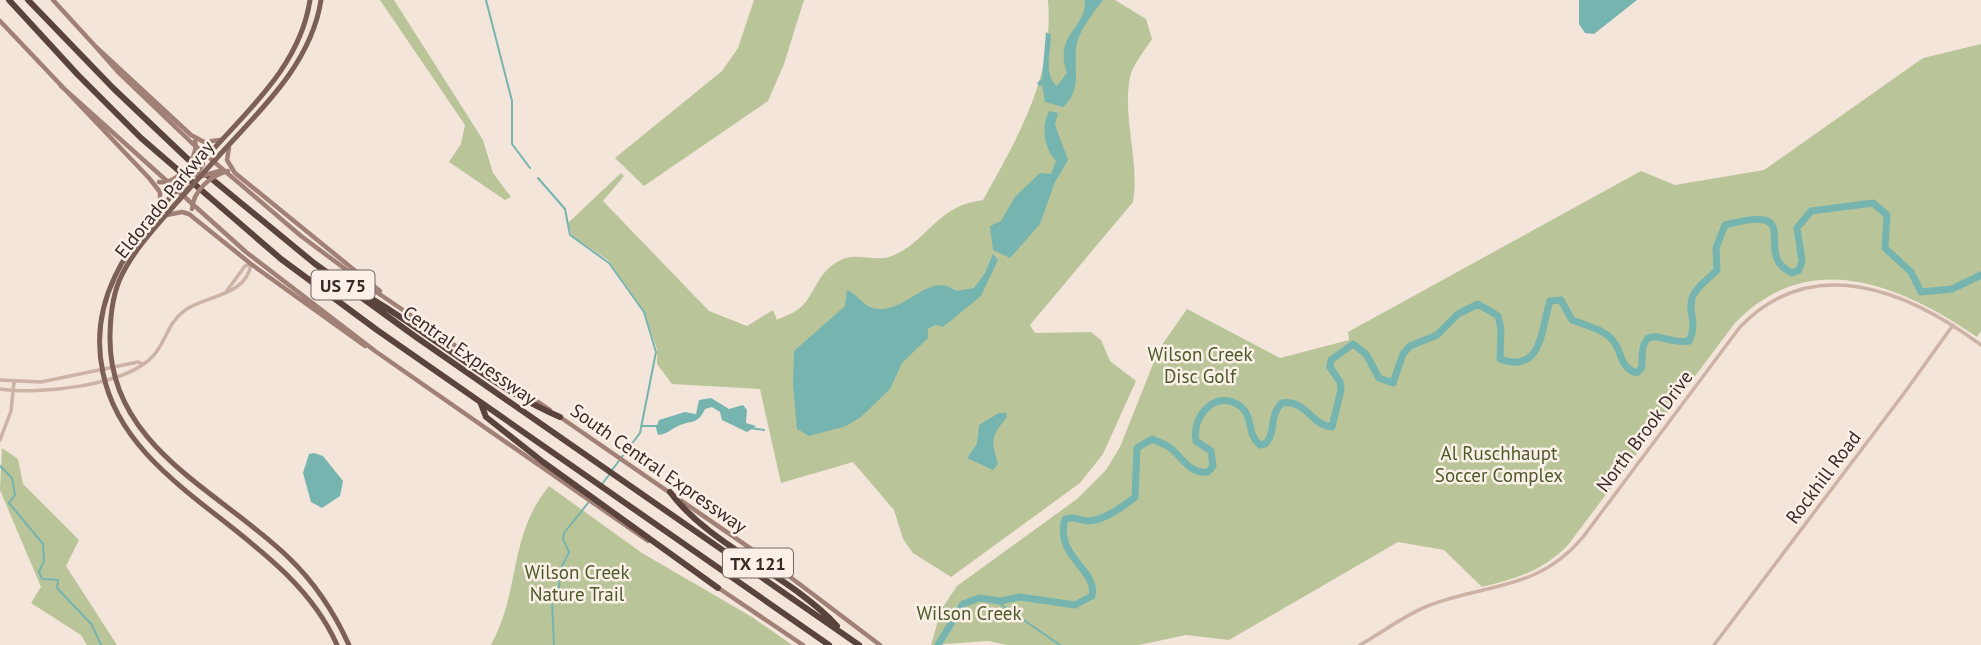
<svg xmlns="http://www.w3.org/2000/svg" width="1981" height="645" viewBox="0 0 1981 645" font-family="'PT Sans',sans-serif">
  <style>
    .green { fill: #bac499 }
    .water { fill: #76b4b0 }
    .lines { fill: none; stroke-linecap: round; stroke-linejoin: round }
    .stream { stroke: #76b4b0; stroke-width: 2 }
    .river { stroke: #76b4b0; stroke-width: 7 }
    .tertiary { stroke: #cdb3a5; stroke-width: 3.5 }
    .secondary { stroke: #a18176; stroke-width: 4.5 }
    .primary { stroke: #7c5f56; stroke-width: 5 }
    .motorway { stroke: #5a433d; stroke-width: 6 }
    .secondary-bridge { stroke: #a18176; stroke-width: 4.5 }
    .primary-bridge { stroke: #7c5f56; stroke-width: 5 }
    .labels { text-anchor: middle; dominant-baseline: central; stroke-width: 5; stroke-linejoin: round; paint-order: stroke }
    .shield { fill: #fbf0e7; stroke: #726561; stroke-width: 2 }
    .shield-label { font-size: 18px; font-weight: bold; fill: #382a27 }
    .street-label { font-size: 19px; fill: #382a27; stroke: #fbf0e7 }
    .park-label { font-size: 19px; fill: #4c5928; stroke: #fbf0e7 }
  </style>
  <rect width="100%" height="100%" fill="#f4e5da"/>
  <path class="green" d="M 380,0 L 394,0 L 483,140 L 493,173 L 511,197 L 505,200 L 449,162 L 461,144 L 465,125 Z
    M 754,0 L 804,0 L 784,64 L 768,101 L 644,186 L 615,158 L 722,71 L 738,48 Z
    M 1048,0 L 1115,0 L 1146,19 L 1152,39 C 1145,50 1133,64 1130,77 C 1122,118 1140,161 1133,202 L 1030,325 L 1035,333 L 1091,332 L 1101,340 L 1110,361 L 1136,381 L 1103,454 L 1080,483 L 951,577 L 913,553 L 903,539 L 894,510 L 853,462 L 781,483 L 760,389 L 672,384 L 657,364 L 657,349 L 643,309 L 608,260 L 572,236 L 568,223 L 621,173 L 624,176 L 603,201 L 709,311 L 747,326 L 773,310 L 777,320 C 784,316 795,313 801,307 C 815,295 817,270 843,259 C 857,253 877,262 892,256 C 929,241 935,206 983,200 C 1019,135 1054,77 1048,0 Z
    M 1981,44 L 1981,331 L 1977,337 C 1902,286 1810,245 1735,323 L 1568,545 C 1543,571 1515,579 1482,587 L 1444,550 L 1398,542 L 1229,640 L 1186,635 L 1139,645 L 1007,645 L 988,641 L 931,645 L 941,610 L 957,586 L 1077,499 L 1106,470 L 1120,447 L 1159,349 L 1187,309 L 1280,358 L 1349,340 L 1348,332 L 1641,171 L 1675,185 L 1764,170 L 1923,58 Z
    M 2,448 L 18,459 L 23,484 L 79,540 L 66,566 L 117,645 L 87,645 L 81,635 L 31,603 L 41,587 L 0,490 Z
    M 549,486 L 642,553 L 752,617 L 792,645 L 491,645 C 521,590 508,536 549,486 Z"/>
  <path class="water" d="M 1085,0 L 1103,0 C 1094,12 1080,29 1077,43 C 1072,66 1084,89 1063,107 L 1045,102 L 1042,84 L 1040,87 L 1037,83 L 1042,79 L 1046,32 L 1051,35 C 1051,51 1043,75 1057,86 L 1067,73 C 1053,35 1087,28 1085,0 Z
    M 1579,0 L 1637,0 L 1594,34 L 1585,33 L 1579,24 Z
    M 1049,111 L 1058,113 L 1055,125 L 1068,160 L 1055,182 L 1040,224 L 1010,258 L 993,250 L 990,226 L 1001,221 L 1015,197 L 1040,173 L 1051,174 L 1056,161 C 1044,148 1041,127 1049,111 Z
    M 993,254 L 998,260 L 981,296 L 943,327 L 935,325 L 928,329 L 928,338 L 902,363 L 890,389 L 861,417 L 846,426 L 809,436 L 797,429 L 793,384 L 794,351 L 845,306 L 847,290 C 858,294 864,309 879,309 C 910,310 929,271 956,291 L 974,288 L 985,273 Z
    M 711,398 L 729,409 L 743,405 L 747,410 L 746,423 L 756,426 L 747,432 L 722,420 L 720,412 L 712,407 L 705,409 C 698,425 691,420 678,426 C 670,430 667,434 658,435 L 656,428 L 659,420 L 685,412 L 696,414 L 699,400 Z
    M 999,413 L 1006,413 L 1007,417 C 990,438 991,439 998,464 L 993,470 L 967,458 L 977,444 L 979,425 Z
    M 314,453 L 323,456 L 343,481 L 340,496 L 322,508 L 311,502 L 303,473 L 309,454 Z"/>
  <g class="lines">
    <path class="stream" d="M 486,0 L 512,101 L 512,144 L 530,168
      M 538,178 L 565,209 L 570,235 L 609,263 L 644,312 L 656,352 L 640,433 L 612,470
      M 643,426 L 658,426
      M 750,428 L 764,430
      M 0,466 L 12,478 L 15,495 L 9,503 L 43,544 L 44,561 L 39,572 L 42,579 L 58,580 L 57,588 L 92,625 L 101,645
      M 602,484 L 609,475
      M 996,601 L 1060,645
      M 554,645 L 552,601 L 559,588 L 561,568 L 569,552 L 563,539 L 564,533 L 588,503"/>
    <path class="river" d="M 938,645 L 963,604 L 979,598 L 1000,601 L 1020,597 L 1075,605 L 1092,596 C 1098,569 1054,557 1065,519 C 1074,516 1079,520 1088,521 C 1103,521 1124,506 1135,497 L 1137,448 L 1152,439 C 1158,442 1164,444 1169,447 C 1183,457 1188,474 1208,472 L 1213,466 L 1211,451 L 1196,441 C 1191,417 1216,388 1240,406 C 1254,416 1246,434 1260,445 L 1265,444 C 1277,432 1268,416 1282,403 C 1306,399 1312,426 1332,427 L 1341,390 L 1340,382 L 1330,367 L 1331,360 L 1353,344 L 1366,354 L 1379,378 L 1393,383 L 1403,354 L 1410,346 L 1437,335 L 1458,314 L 1478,304 L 1498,316 L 1501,329 L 1500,359 C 1543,375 1541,327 1550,301 L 1561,300 L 1572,320 C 1585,325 1606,330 1614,342 C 1623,354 1619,367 1637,373 L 1642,367 C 1640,316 1664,346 1689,341 C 1699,322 1686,311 1693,296 C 1697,286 1710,278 1717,270 L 1716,248 L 1725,225 C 1809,202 1750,254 1792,273 L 1799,270 L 1802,261 L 1797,228 L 1811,211 L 1873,203 L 1887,215 L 1885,248 L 1911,272 L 1921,292 L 1952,289 L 1981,275"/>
    <path class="tertiary" d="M 226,292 L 245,266 L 251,264
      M 0,380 L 41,382 L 138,362 L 143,364
      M 0,389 C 39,395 127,386 154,355 C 166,341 168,323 184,311 C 205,295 246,297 251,264
      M 0,440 L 11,411 L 14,382
      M 1360,645 C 1383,632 1406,614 1430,605 C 1489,583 1539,590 1583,537 L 1740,327 C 1813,251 1908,291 1981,345
      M 1714,645 L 1905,392 L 1953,325"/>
    <path class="secondary" d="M 53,0 L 96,47 L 191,135 L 204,142 L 220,140
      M 0,21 L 149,178 L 160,192 L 160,208
      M 96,47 L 119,73 L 192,143 L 301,236 L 372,289 L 550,410
      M 61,86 L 246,252 L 375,351 L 648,541
      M 229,148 L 227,160 L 235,173 L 380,291
      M 168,183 L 186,180
      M 167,215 L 182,212 L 189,214 L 251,264 L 365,346
      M 560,417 L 773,564 L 880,645
      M 717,587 L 803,645"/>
    <path class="primary" d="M 209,154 C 250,108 300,65 310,0
      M 215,160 C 257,113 311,66 321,0
      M 173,194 C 128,247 87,300 103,373 C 127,492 287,530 337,645
      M 179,200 C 158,224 132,251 119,281 C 112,299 110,320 110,339 C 110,448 222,492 289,558 C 315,583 334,612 349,645"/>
    <path class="motorway" d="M 9,0 L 78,75 L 141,138 L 281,259 L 377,330 L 829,645
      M 28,0 L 113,88 L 193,164
      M 207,175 L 314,263 L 416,337 L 859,645
      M 354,289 C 425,327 486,385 560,417
      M 481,404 L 486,417 L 543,462 L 718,588
      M 670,492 C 710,546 790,575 837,626"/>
    <path class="secondary-bridge" d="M 193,170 L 197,152
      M 196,175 L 203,164
      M 202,176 L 223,170
      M 159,182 C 177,185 199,159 195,141
      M 181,196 L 189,178
      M 192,209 C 193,191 211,175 228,171"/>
    <path class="primary-bridge" d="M 186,180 L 209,154
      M 173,194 L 179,188
      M 179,200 L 215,160"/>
  </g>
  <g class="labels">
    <g class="shield">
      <rect x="311.5" y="270.5" width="63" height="29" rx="5"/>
      <rect x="723" y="548.5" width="70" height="29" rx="5"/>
    </g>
    <g class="shield-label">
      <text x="343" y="285">US 75</text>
      <text x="758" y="563">TX 121</text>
    </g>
    <g class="street-label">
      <text transform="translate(164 199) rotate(-51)">Eldorado Parkway</text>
      <text transform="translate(470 355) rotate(35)">Central Expressway</text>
      <text transform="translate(1644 431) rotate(-53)">North Brook Drive</text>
      <text transform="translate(659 468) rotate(35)">South Central Expressway</text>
      <text transform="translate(1823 477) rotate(-53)">Rockhill Road</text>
    </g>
    <g class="park-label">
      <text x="1200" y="354">Wilson Creek<tspan x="1200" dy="22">Disc Golf</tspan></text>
      <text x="1499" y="453">Al Ruschhaupt<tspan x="1499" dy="22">Soccer Complex</tspan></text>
      <text x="577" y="572">Wilson Creek<tspan x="577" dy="22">Nature Trail</tspan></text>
      <text x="969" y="613">Wilson Creek</text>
    </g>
  </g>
</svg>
